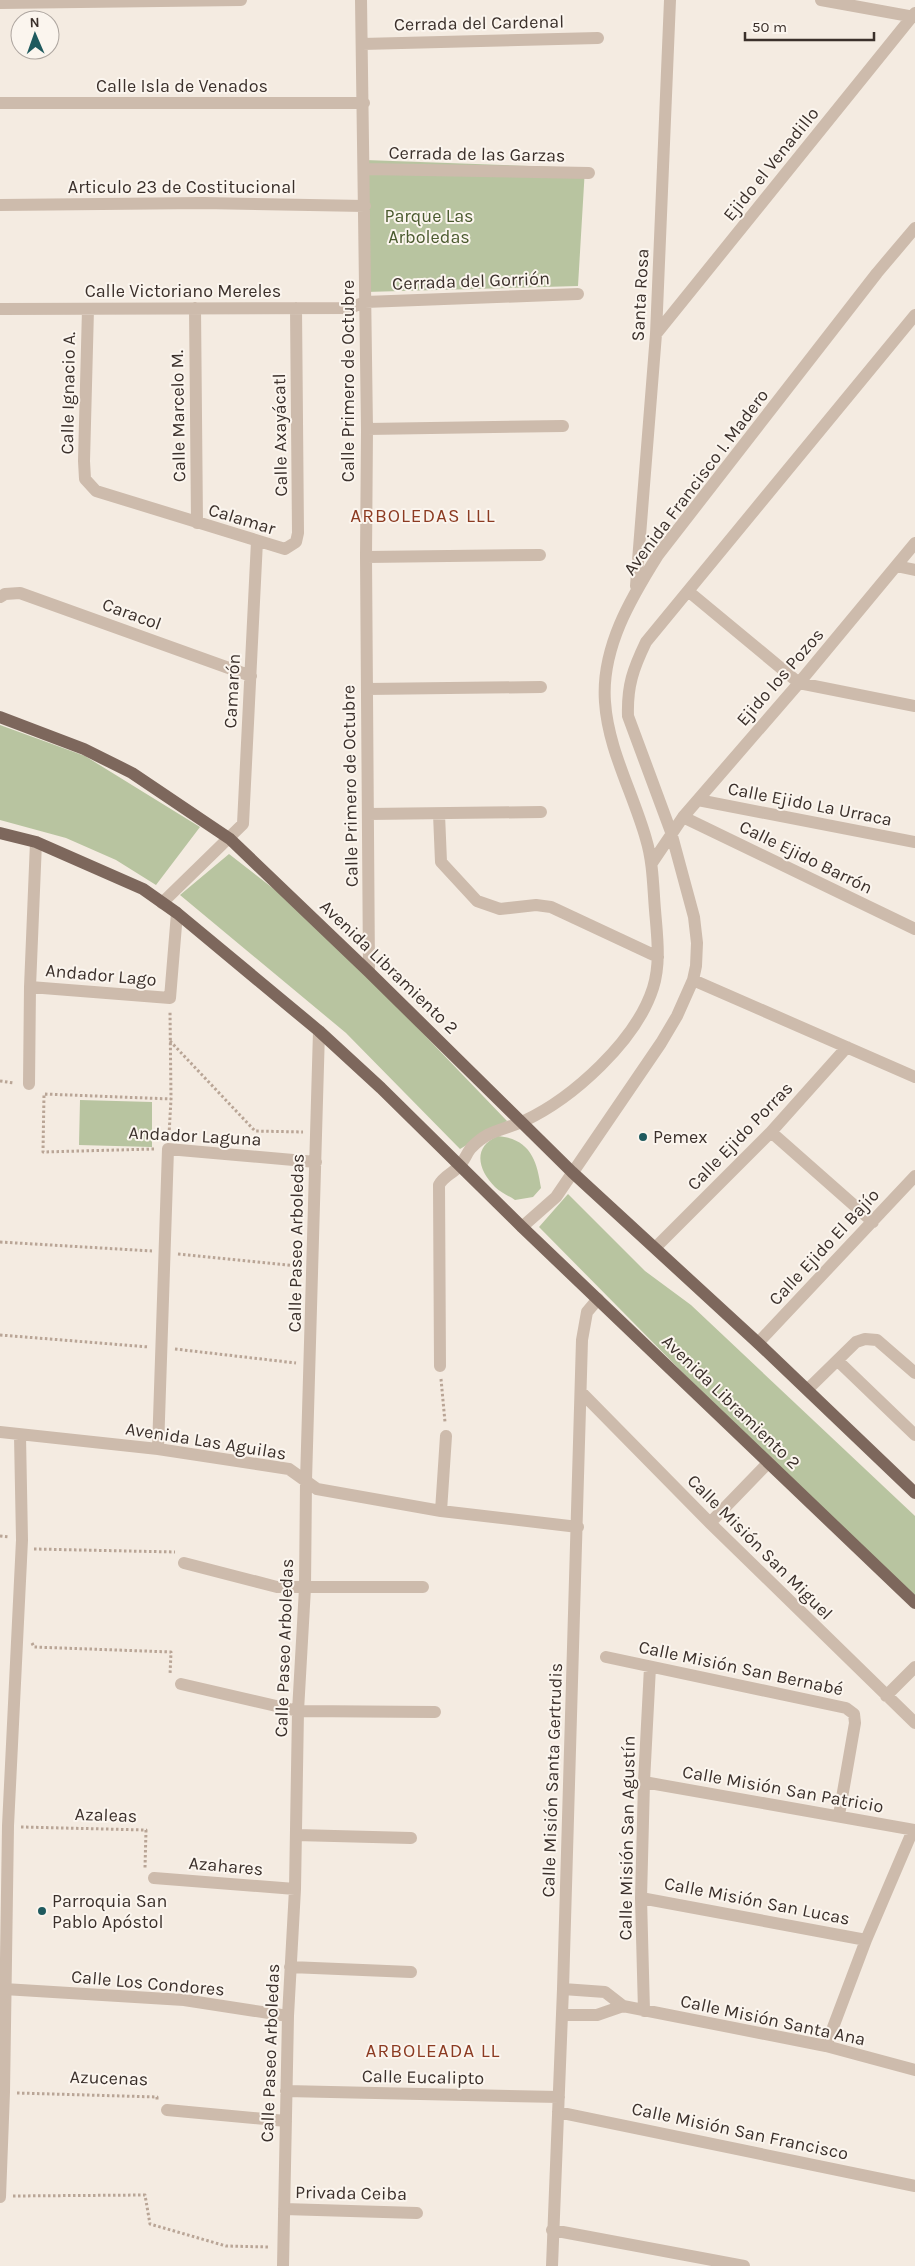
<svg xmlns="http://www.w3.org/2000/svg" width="915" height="2266" viewBox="0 0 915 2266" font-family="Karla,sans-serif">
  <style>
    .green { fill: #b8c4a0 }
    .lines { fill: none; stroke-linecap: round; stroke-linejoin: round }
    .path { stroke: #b9a596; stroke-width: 3; stroke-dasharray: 2.5 2.5; stroke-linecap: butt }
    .minor { stroke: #cdbbac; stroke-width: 12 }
    .major { stroke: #7d675c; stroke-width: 12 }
    .poi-dot { fill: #1f5a5e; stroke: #fbf5ee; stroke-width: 2 }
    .labels { text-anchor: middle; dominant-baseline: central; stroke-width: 4; stroke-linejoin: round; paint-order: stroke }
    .street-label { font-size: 18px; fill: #3b302b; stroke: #fbf5ee }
    .park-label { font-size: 18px; fill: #4a5a2e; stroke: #fbf5ee }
    .poi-label { font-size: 18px; fill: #3b302b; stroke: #fbf5ee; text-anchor: start }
    .neighbourhood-label { font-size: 19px; letter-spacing: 1px; fill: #8c3b22; stroke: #fbf5ee }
  </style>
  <rect width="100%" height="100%" fill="#f4ebe1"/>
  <path class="green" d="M 365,160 L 585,168 L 578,286 L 365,292 Z
    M 0,725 L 85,756 L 200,827 L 156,885 L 116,860 L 66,838 L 0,820 Z
    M 229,854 L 315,921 L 507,1121 L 460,1149 L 346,1033 L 180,895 Z
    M 80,1100 L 152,1102 L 152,1147 L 79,1145 Z
    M 498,1136 C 530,1139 537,1160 541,1188 L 533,1197 L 515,1200 C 509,1196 500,1192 495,1187 C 478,1170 472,1147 498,1136 Z
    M 568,1194 L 645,1271 L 691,1305 L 915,1516 L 915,1597 L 695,1385 L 539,1227 Z"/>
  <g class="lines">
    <path class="path" d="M 170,1041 L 255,1131 L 303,1132
      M 0,1081 L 14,1083
      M 169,1135 L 171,1099
      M 154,1149 L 43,1152 L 44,1094 L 171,1099 L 170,1011
      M 0,1242 L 152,1251
      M 178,1254 L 298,1266
      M 0,1335 L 149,1347
      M 175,1349 L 296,1363
      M 441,1379 L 445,1422
      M 0,1536 L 9,1537
      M 34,1549 L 175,1552
      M 32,1643 L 34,1647 L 171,1652 L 170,1675
      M 21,1827 L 146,1830 L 145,1868
      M 17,2093 L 157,2097 L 157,2101
      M 13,2196 L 145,2195 L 150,2224 L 226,2246 L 269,2247"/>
    <path class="minor" d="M 361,0 L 367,429 L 366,557 L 369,972
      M 821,0 L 915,17
      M 0,3 L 241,0
      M 362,44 L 598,38
      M 0,103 L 364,103
      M 365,169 L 589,173
      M 0,205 L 203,203 L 365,206
      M 195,308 L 197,523
      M 0,309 L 350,308 L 365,302 L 578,294
      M 88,309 L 84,461 L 85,479 L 96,491 L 285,549 L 296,542 L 298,533 L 296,308
      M 656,334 L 915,13
      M 367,429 L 563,426
      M 366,557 L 540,555
      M 896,566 L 915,570
      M 636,586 L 656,334 L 670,0
      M 688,591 L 799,683 L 915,706
      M 0,597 L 5,594 L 20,593 L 251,676
      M 367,689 L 541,687
      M 698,800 L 915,842
      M 368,814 L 541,812
      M 439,814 L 441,862 L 477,901 L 500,909 L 536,905 L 551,907 L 658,957
      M 683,817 L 915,929
      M 652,863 L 683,817 L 799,683 L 915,543
      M 162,903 L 243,824 L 257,541
      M 693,980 L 915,1077
      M 30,987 L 170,998 L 177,913
      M 29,1084 L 30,987 L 36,842
      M 771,1132 L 873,1222
      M 522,1227 L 556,1197 L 661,1043 L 677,1016 L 693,980 L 696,966 L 697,943 L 694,917 L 671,832 L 628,716 C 627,686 633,669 646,642 L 915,315
      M 656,1247 L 771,1132 L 847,1047
      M 758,1343 L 915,1176
      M 838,1361 L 915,1435
      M 440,1366 L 439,1185 C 444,1176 452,1174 458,1167 C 464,1162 466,1154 471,1148 C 489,1129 502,1131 524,1121 C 573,1098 636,1041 653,988 C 661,963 657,935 655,910 C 653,886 653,862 646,839 C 633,793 608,749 605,702 C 601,648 631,598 658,555 L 877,273 L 915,228
      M 808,1389 L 856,1342 L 865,1339 L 877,1340 L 915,1373
      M 582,1393 L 710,1523 L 915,1723
      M 0,1432 L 158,1449 L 289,1469 L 317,1489 L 441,1511 L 578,1527
      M 158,1449 L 168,1149 L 316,1162
      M 441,1511 L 446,1436
      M 710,1523 L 769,1462
      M 184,1563 L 277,1587 L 423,1587
      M 606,1657 L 846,1708 L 854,1714 L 855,1723 L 839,1815
      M 181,1684 L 298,1711 L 435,1712
      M 886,1696 L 915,1667
      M 644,1782 L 915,1830
      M 296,1835 L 411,1838
      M 154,1878 L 295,1889
      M 641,1898 L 866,1940
      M 290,1967 L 411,1972
      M 4,1989 L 184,2000 L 288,2016
      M 563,1989 L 605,1992 L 623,2006 L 826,2046 L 915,2070
      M 644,2011 L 641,1898 L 644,1782 L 650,1667
      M 562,2015 L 597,2015 L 623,2006
      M 826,2046 L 866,1940 L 913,1830
      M 286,2091 L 559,2097
      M 167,2110 L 286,2121
      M 558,2112 L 915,2186
      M 0,2197 L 4,2092 L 8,1826 L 22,1540 L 20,1436
      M 284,2209 L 417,2213
      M 552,2230 L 744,2266
      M 283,2266 L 288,2016 L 295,1889 L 298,1711 L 305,1588 L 306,1481 L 319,1031
      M 552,2266 L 563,1989 L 582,1340 L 587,1312 L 598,1299"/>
    <path class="major" d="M 0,717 L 84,749 L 132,773 L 230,839 L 369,972 L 572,1172 L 758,1343 L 915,1493
      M 0,833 L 36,842 L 143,889 L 177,913 L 319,1031 L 381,1088 L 522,1227 L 915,1603"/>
  </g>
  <g class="poi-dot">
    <circle cx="643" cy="1137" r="5"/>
    <circle cx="42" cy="1911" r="5"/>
  </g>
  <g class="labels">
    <g class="street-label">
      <text transform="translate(479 23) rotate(-1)">Cerrada del Cardenal</text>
      <text x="182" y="86">Calle Isla de Venados</text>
      <text transform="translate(477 154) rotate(1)">Cerrada de las Garzas</text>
      <text transform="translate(771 164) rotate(-51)">Ejido el Venadillo</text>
      <text x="182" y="187">Articulo 23 de Costitucional</text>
      <text transform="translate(471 281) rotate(-2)">Cerrada del Gorrión</text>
      <text x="183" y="291">Calle Victoriano Mereles</text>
      <text transform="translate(640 295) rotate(-87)">Santa Rosa</text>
      <text transform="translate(348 381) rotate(-90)">Calle Primero de Octubre</text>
      <text transform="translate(68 393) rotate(-89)">Calle Ignacio A.</text>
      <text transform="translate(178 416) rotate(-91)">Calle Marcelo M.</text>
      <text transform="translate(280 435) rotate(-91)">Calle Axayácatl</text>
      <text transform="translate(696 482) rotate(-53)">Avenida Francisco I. Madero</text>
      <text transform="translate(242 519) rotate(17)">Calamar</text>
      <text transform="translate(132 614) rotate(20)">Caracol</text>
      <text transform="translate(780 677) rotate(-49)">Ejido los Pozos</text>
      <text transform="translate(232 691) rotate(-87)">Camarón</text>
      <text transform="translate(350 786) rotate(-91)">Calle Primero de Octubre</text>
      <text transform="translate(810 804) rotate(11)">Calle Ejido La Urraca</text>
      <text transform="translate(806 857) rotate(26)">Calle Ejido Barrón</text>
      <text transform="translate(389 967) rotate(44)">Avenida Libramiento 2</text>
      <text transform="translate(101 975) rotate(5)">Andador Lago</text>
      <text transform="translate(195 1136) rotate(3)">Andador Laguna</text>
      <text transform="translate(740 1136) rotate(-46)">Calle Ejido Porras</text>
      <text transform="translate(296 1243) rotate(-89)">Calle Paseo Arboledas</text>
      <text transform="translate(824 1247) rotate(-47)">Calle Ejido El Bajío</text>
      <text transform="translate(731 1402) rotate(44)">Avenida Libramiento 2</text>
      <text transform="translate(206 1441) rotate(9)">Avenida Las Aguilas</text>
      <text transform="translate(760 1547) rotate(45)">Calle Misión San Miguel</text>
      <text transform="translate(284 1648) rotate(-88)">Calle Paseo Arboledas</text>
      <text transform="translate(741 1668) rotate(12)">Calle Misión San Bernabé</text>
      <text transform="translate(552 1780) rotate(-88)">Calle Misión Santa Gertrudis</text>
      <text transform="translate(783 1789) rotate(10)">Calle Misión San Patricio</text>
      <text transform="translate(106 1815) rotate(2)">Azaleas</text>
      <text transform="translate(627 1838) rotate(-89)">Calle Misión San Agustín</text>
      <text transform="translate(226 1866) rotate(5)">Azahares</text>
      <text transform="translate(757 1901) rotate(11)">Calle Misión San Lucas</text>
      <text transform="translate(148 1983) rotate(5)">Calle Los Condores</text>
      <text transform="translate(773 2020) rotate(12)">Calle Misión Santa Ana</text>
      <text transform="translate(270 2053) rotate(-88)">Calle Paseo Arboledas</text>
      <text transform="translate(423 2077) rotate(1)">Calle Eucalipto</text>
      <text transform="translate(109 2078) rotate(2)">Azucenas</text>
      <text transform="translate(740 2131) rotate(12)">Calle Misión San Francisco</text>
      <text transform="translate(351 2193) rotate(1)">Privada Ceiba</text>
    </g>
    <g class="park-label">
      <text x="429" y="216">Parque Las<tspan x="429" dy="21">Arboledas</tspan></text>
    </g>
    <g class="poi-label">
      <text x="653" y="1137">Pemex</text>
      <text x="52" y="1901">Parroquia San<tspan x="52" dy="21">Pablo Apóstol</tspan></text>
    </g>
    <g class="neighbourhood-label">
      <text x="423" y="516">ARBOLEDAS LLL</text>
      <text x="433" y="2051">ARBOLEADA LL</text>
    </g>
  </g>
  <g transform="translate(35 35) rotate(358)"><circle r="24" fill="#fbf5ee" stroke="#aea6a0"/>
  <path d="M0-4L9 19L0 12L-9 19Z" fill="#1f5a5e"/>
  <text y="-8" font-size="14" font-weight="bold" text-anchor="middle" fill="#3b302b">N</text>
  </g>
  <path d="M745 32v8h129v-8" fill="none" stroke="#3b302b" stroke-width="2.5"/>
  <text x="752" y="32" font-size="15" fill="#3b302b" stroke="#fbf5ee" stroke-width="4" paint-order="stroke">50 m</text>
</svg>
